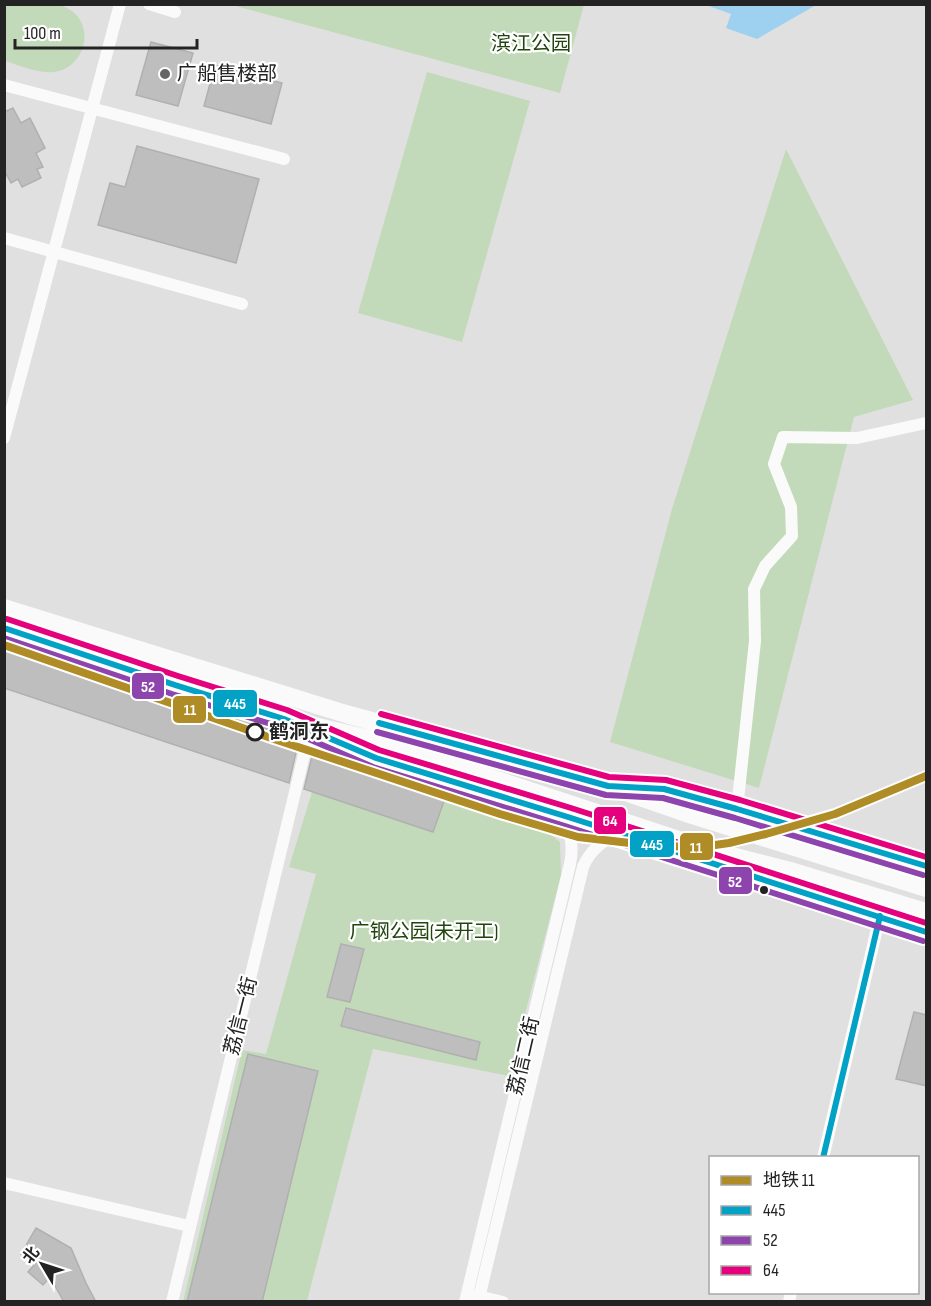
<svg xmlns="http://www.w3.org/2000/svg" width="931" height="1306" viewBox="0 0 931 1306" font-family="'Sofia Sans Condensed','Noto Sans SC',sans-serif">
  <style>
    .green { fill: #c2dab9 }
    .water { fill: #9ed0f0 }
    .building { fill: #bfbebf; stroke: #b0b0b0; stroke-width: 1.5 }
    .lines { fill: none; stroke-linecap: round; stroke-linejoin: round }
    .minor { stroke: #fafafa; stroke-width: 12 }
    .major { stroke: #fafafa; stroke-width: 15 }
    .highway { stroke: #fafafa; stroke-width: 18 }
    .bus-1-casing { stroke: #fff; stroke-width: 10 }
    .bus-2-casing { stroke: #fff; stroke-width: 10 }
    .bus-3-casing { stroke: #fff; stroke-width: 10 }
    .bus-1 { stroke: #02a2c6; stroke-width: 6 }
    .bus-2 { stroke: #8e44ad; stroke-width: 6 }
    .bus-3 { stroke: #e5007d; stroke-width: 6 }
    .metro-1-casing { stroke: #fff; stroke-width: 12 }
    .metro-1 { stroke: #af8c25; stroke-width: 8 }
    .poi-dot { fill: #656566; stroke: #fff; stroke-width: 2 }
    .stop-dot { fill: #fff; stroke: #232324; stroke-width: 3 }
    .bus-dot { fill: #232324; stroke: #fff; stroke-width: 2 }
    .labels { text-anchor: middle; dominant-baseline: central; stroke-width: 4.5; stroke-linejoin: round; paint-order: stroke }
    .park-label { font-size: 20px; fill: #22450f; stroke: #fff }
    .poi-label { font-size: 20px; fill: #232324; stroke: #fff; text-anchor: start }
    .stop-label { font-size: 20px; font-weight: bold; fill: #232324; stroke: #fff; text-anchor: start }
    .street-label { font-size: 20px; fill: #232324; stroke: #fff }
    .line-badge { stroke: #fff; stroke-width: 2 }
    .badge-label { font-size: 16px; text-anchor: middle; font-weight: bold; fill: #fff }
  </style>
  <rect width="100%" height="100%" fill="#e0e0e1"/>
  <path class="green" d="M 4,5 C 20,4 51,1 65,7 C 97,21 87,68 54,72 C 40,74 18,65 5,61 Z
    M 232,5 L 584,4 L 584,5 L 560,93 Z
    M 427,72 L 530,101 L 462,342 L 358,313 Z
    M 786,149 L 913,400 L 854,417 L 759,788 L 610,742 L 672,509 Z
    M 327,743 L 521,811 L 560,842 L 561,875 L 509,1076 L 373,1049 L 307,1301 L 183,1302 L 242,1050 L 266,1054 L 316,874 L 289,867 Z"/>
  <path class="water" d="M 706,5 L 816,5 L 757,39 L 726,28 L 731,14 Z"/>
  <path class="building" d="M 151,42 L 193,53 L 178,106 L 136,95 Z
    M 215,65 L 282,83 L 271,124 L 204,106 Z
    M 13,108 L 21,123 L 30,118 L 45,148 L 36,153 L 43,167 L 37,169 L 41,178 L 22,187 L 18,179 L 11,183 L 4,170 L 4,112 Z
    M 137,146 L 259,179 L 236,263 L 98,225 L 110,183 L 125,187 Z
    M 4,640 L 299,739 L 289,783 L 4,688 Z
    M 315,744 L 373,767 L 448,790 L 433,832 L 304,789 Z
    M 341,944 L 364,949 L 350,1002 L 327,997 Z
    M 346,1008 L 480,1042 L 476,1060 L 341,1026 Z
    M 914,1012 L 927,1015 L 927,1086 L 896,1079 Z
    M 248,1054 L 318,1071 L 262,1302 L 187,1302 Z
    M 36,1228 L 71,1248 L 86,1283 L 96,1302 L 64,1302 L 50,1277 L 43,1285 L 28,1272 L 36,1263 L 21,1254 Z"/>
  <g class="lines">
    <path class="minor" d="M 149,4 L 175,12
      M 4,85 L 284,159
      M 4,238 L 242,304
      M 4,438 L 120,4
      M 737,809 L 755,641 L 754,589 L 765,566 L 792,536 L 791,507 L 774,464 L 783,437 L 857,438 L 926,423
      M 823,1158 L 880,916
      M 4,1183 L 189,1226
      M 474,1295 L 503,1302
      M 172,1302 L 310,730
      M 465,1302 L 570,864 C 574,844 571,830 558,814
      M 478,1302 L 583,867 C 590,850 603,841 618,833
      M 789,1302 L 791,1292"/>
    <path class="major" d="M 316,733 L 376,758 L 568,817 L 926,932
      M 620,787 L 664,789 L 737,809 L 926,866"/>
    <path class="highway" d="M 4,608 L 346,714 L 608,786 L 692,815 L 926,888
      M 4,628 L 175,685 L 284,719 L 382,742 L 712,851 L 794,872 L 926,912"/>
    <g class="bus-1-casing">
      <path id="bus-1" d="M 4,628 L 175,685 L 284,719 L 376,758 L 568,817 L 926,932
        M 379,723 L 608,786 L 664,789 L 737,809 L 926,866
        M 823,1158 L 880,916"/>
    </g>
    <g class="bus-2-casing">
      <path id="bus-2" d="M 4,638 L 172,694 L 281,727 L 373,767 L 565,826 L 923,941
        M 377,732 L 606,795 L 663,798 L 735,818 L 923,875"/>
    </g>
    <g class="bus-3-casing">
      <path id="bus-3" d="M 7,619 L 178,676 L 287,710 L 379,750 L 571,808 L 926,923
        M 381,714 L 609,777 L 666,780 L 740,800 L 926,857"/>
    </g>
    <use href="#bus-1" class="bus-1"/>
    <use href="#bus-2" class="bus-2"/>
    <use href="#bus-3" class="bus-3"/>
    <g class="metro-1-casing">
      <path id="metro-1" d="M 4,645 L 274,739 L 500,814 L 578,837 L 656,846 L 701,847 L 729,843 L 766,834 L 835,814 L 926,776"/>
    </g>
    <use href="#metro-1" class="metro-1"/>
  </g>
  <circle class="poi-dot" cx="165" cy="74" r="6"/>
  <circle class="stop-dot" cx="255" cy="732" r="8"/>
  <circle class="bus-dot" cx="764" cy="890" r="5"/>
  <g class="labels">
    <g class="park-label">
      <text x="531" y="44">滨江公园</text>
      <text x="424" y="932">广钢公园(未开工)</text>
    </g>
    <g class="poi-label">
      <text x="177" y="74">广船售楼部</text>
    </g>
    <g class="stop-label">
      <text x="269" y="732">鹤洞东</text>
    </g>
    <g class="street-label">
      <text transform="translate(241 1016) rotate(-76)">荔信一街</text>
      <text transform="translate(524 1056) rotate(-77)">荔信二街</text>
    </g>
  </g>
  <g class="line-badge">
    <rect x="131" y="672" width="34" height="28" rx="6" fill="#8e44ad"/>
    <rect x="212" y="689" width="46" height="29" rx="6" fill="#02a2c6"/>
    <rect x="172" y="695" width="35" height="29" rx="6" fill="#af8c25"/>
    <rect x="593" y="806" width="34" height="29" rx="6" fill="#e5007d"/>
    <rect x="629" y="830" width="46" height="28" rx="6" fill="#02a2c6"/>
    <rect x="679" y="832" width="35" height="29" rx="6" fill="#af8c25"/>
    <rect x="718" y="866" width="35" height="29" rx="6" fill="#8e44ad"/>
  </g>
  <g class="badge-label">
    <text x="148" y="692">52</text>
    <text x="235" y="709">445</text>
    <text x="190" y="715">11</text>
    <text x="610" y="826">64</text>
    <text x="652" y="850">445</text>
    <text x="696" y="853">11</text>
    <text x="735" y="887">52</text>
  </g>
  <rect width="931" height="1306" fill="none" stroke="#232324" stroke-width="12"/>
  <rect x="709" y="1156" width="210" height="138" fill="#ffffff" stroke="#a7a7a7" stroke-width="1.5"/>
  <rect x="721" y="1176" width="30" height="9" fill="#af8c25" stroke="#a7a7a7" stroke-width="1.5"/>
  <text x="763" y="1186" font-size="18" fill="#232324">地铁 11</text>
  <rect x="721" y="1206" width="30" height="9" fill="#02a2c6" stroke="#a7a7a7" stroke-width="1.5"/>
  <text x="763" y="1216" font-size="18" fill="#232324">445</text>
  <rect x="721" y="1236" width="30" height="9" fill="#8e44ad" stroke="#a7a7a7" stroke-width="1.5"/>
  <text x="763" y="1246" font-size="18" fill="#232324">52</text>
  <rect x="721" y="1266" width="30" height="9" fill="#e5007d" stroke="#a7a7a7" stroke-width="1.5"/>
  <text x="763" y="1276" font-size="18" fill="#232324">64</text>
  <g transform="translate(42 1264) rotate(309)" stroke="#ffffff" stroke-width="4.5" paint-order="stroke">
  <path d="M0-4.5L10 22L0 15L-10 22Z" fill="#232324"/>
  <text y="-9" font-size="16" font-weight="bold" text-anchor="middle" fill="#232324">北</text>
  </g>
  <path d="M15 39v9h182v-9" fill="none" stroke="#232324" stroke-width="3"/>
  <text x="24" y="39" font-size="18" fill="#232324" stroke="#ffffff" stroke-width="4.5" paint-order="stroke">100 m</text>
</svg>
